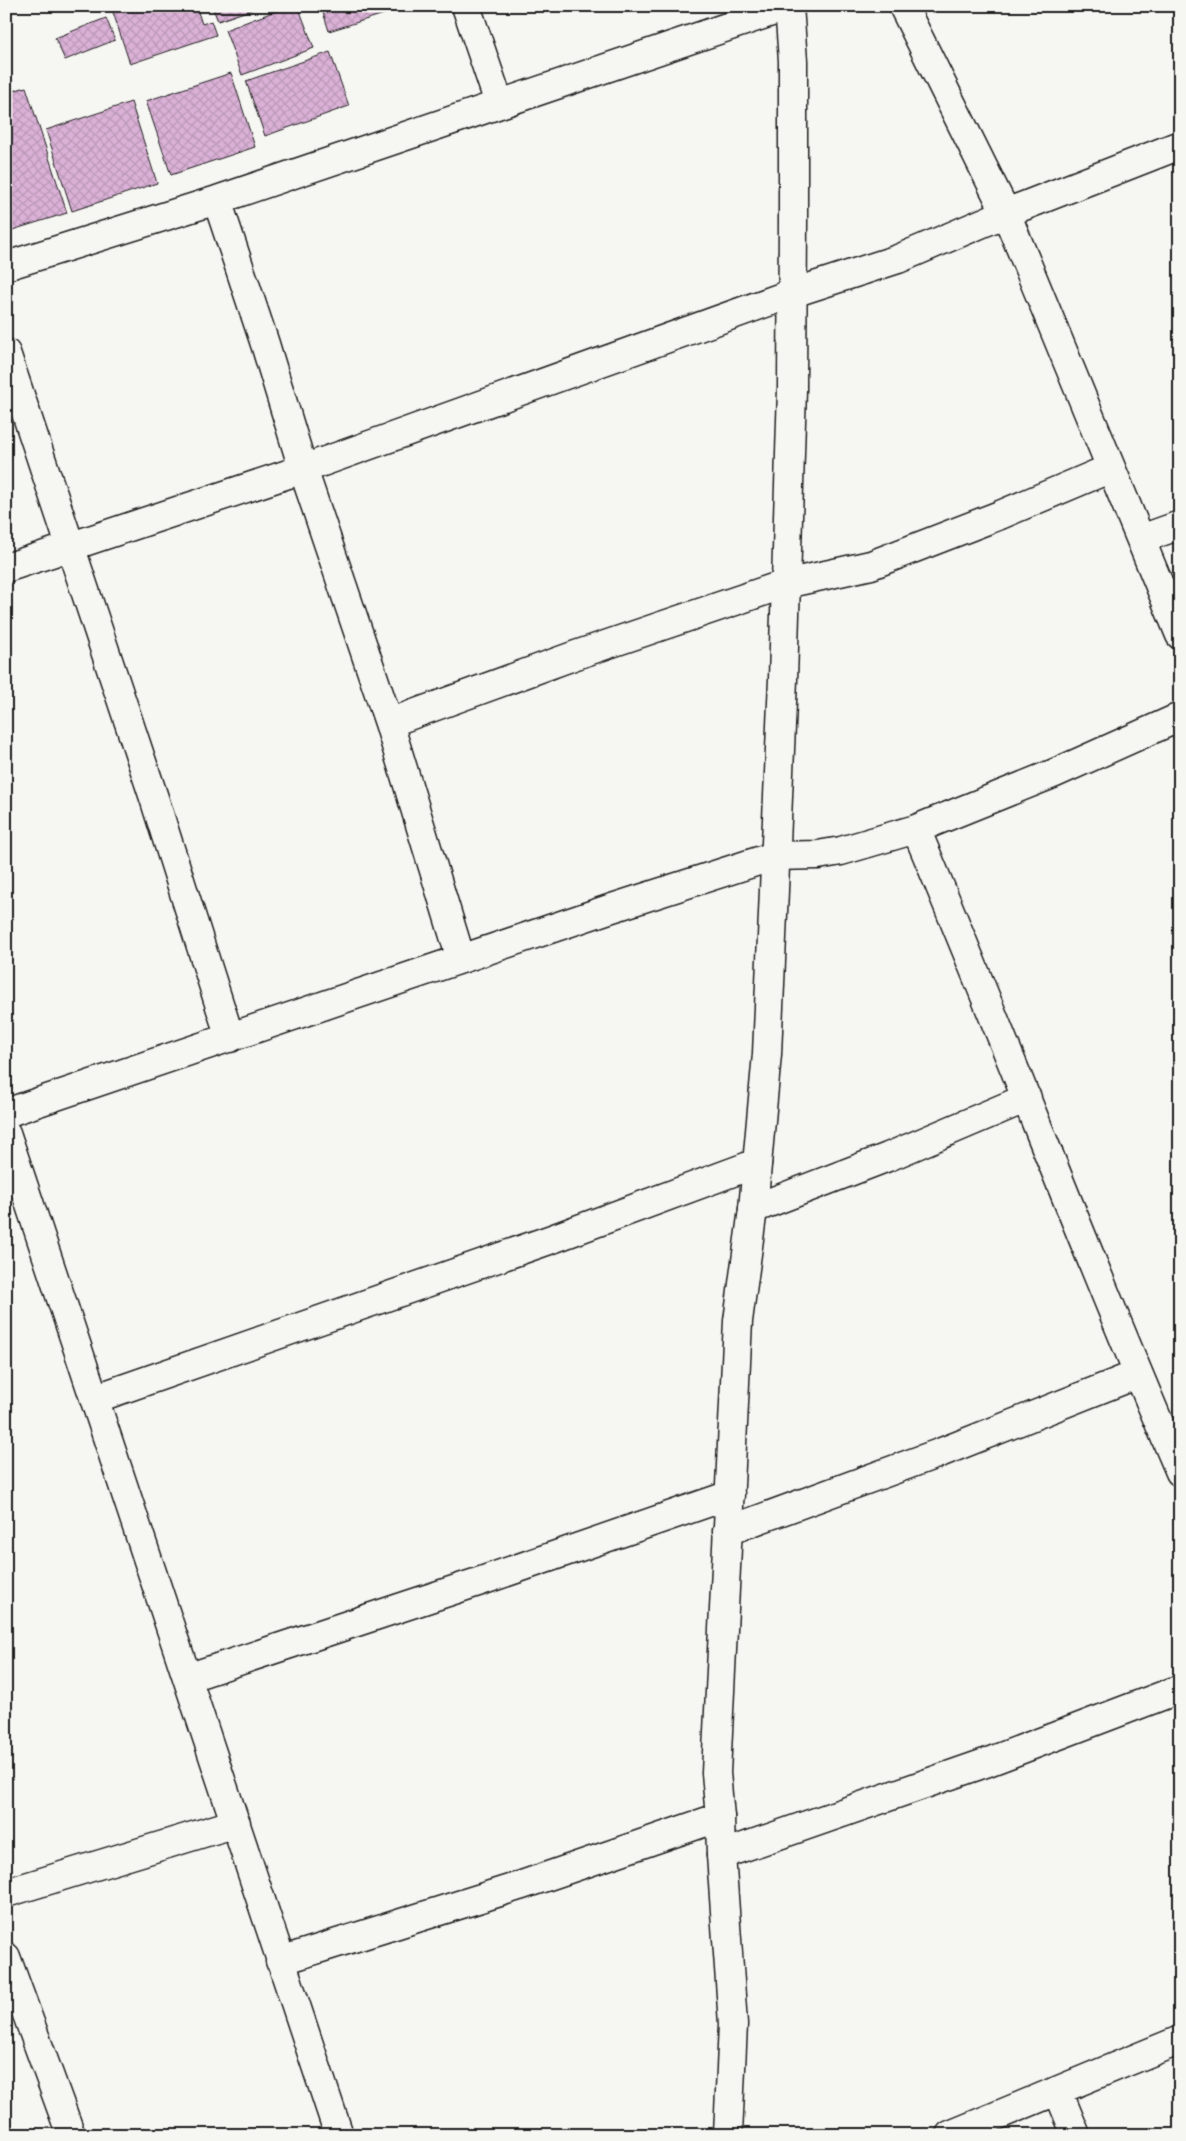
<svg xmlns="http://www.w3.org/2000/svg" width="1186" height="2141" viewBox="0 0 1186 2141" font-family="'Balsamiq Sans',sans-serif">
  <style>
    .building { fill: url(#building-cross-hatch); stroke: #1c1c1c }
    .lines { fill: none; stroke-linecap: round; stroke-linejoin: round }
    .minor-casing { stroke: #1c1c1c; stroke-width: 31 }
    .secondary-casing { stroke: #1c1c1c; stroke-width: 31 }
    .minor { stroke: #f6f6f2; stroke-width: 28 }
    .secondary { stroke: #f6f6f2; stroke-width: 28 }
  </style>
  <defs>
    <pattern id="building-cross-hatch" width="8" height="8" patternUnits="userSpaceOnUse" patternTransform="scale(1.25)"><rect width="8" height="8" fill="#dbb1d7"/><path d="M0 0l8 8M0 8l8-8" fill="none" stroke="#bb98b8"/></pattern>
  </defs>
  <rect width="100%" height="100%" fill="#f6f6f2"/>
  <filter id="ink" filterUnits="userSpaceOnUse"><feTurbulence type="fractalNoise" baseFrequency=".02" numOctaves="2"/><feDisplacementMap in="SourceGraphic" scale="10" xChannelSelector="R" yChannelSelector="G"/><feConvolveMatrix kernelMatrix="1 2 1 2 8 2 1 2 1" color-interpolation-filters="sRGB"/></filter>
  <g filter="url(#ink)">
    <path class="building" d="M 111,6 L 196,6 L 202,24 L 211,21 L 216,35 L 130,64 Z
      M 212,6 L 262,6 L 218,21 Z
      M 289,6 L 298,6 L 314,48 L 242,75 L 225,30 Z
      M 321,6 L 382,6 L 384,14 L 329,31 Z
      M 106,18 L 115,40 L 65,60 L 55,38 Z
      M 330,52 L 349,106 L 265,136 L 246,81 Z
      M 231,73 L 255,147 L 171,175 L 146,101 Z
      M 26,87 L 67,213 L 6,232 L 6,93 Z
      M 131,102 L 157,183 L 72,211 L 46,130 Z"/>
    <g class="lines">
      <g class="minor-casing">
        <path id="minor" d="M 466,6 L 499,103
          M 903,6 L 1006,213 L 1180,635
          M 217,200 L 265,344 L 303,469 L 389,723 L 461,959
          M 6,266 L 217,200 L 789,6
          M 6,353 L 154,798 L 230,1038
          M 1141,539 L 1180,525
          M 6,568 L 303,469 L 793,293 L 898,259 L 1006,213 L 1180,145
          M 389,723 L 576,655 L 785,584 L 871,565 L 1000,515 L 1111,468
          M 916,829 C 1006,1042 1088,1259 1180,1472
          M 6,1113 L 609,909 L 774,856 L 818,855 L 841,851 L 916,829 L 1055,773 L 1180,717
          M 6,1133 L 339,2135
          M 753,1209 L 888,1157 L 1027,1098
          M 94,1399 L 552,1239 L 757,1163
          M 727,1531 L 942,1452 L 1138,1374
          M 187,1678 L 481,1581 L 730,1495
          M 721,1855 L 988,1762 L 1180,1689
          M 6,1893 L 236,1823
          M 6,1957 L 71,2135
          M 280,1961 L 519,1886 L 720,1817
          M 1058,2091 L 1076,2135
          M 950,2135 L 1180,2040"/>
      </g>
      <g class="secondary-casing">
        <path id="secondary" d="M 728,2135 L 733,2024 L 721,1855 L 720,1817 L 716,1773 L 738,1321 L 753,1209 L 767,1054 L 783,679 L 792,389 L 793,220 L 793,61 L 789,6"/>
      </g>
      <use href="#minor" class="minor"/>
      <use href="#secondary" class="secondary"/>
    </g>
  </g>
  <rect width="1186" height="2141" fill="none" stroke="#f6f6f2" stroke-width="25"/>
  <rect x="12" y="12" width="1161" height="2116" fill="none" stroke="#1c1c1c" stroke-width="2" filter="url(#ink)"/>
</svg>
